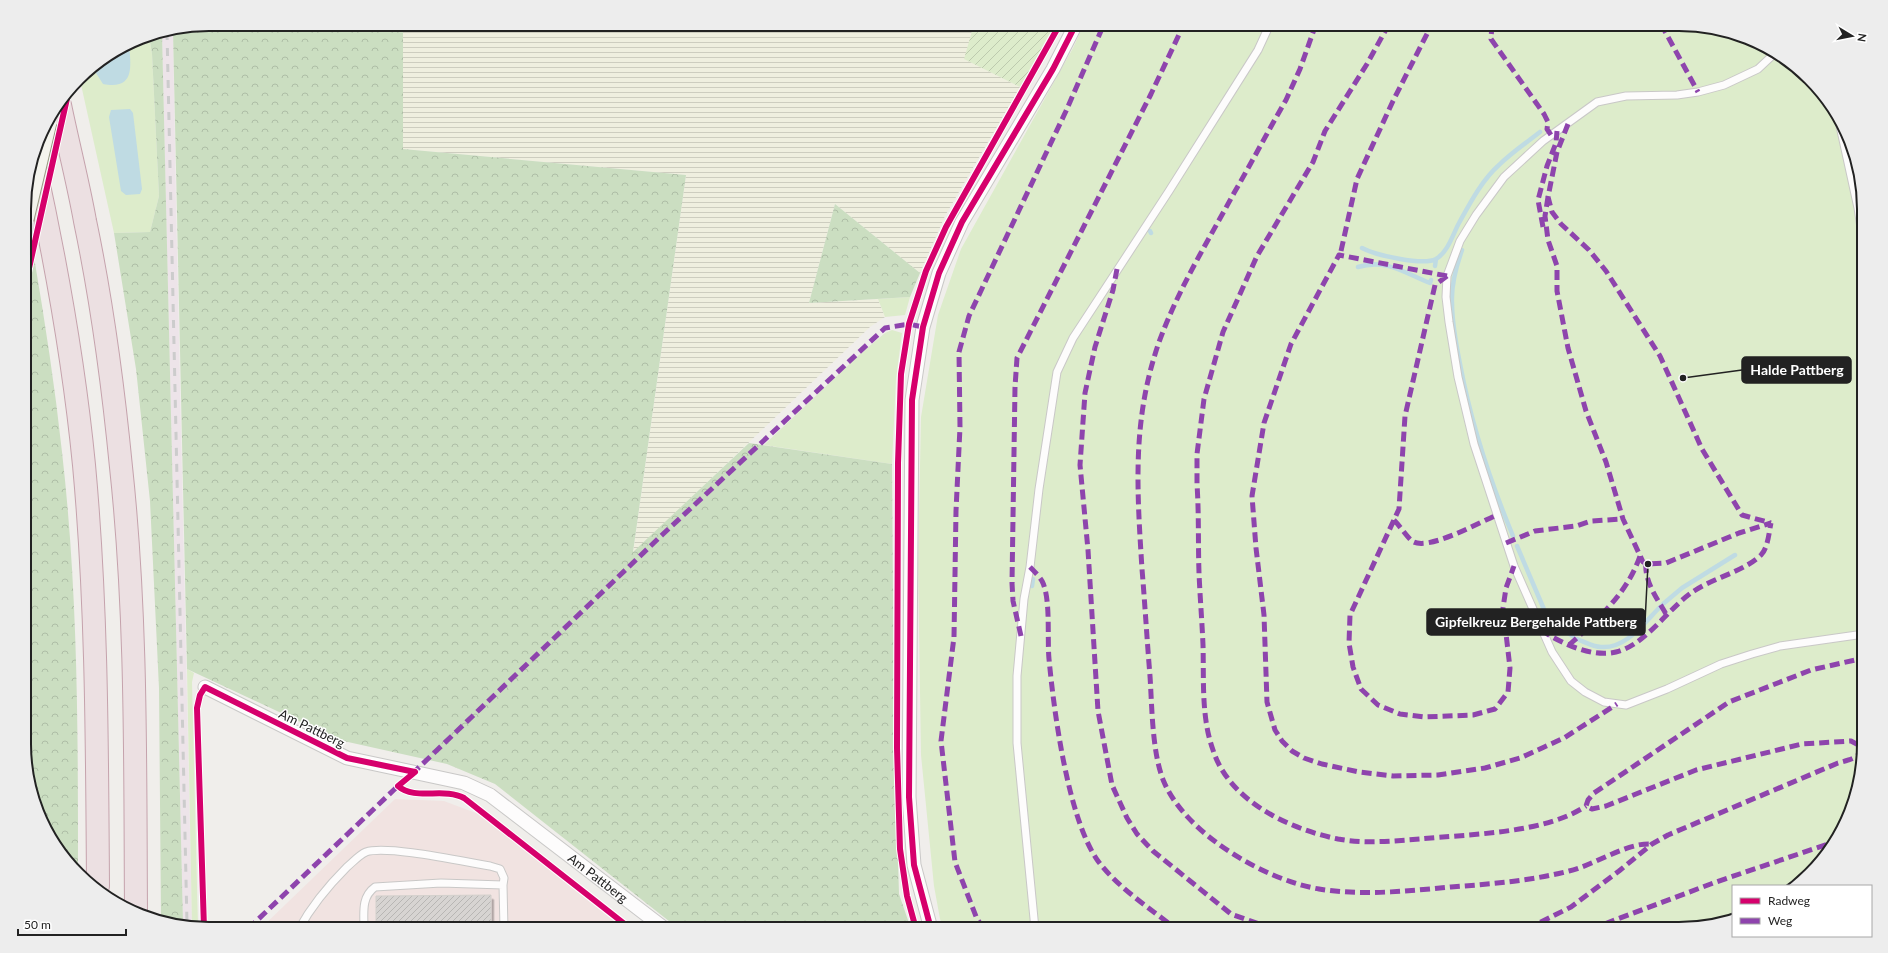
<svg xmlns="http://www.w3.org/2000/svg" width="1888" height="953" viewBox="0 0 1888 953" font-family="Lato,sans-serif">
  <style>
    .commercial { fill: #f1e3e1 }
    .railway { fill: #ede4e9 }
    .farmland { fill: url(#farmland-rules) }
    .grass { fill: #ddeccb }
    .forest { fill: url(#forest-crowns) }
    .garden { fill: url(#garden-furrows) }
    .water { fill: #bfdbe3 }
    .pier { fill: #dedddd }
    .lines { fill: none; stroke-linecap: round; stroke-linejoin: round }
    .stream { stroke: #bfdbe3; stroke-width: 4.5 }
    .building { fill: url(#building-hatch); stroke: #d3d0cc; filter: url(#shadow) }
    .service-casing { stroke: #c9c8c7; stroke-width: 9 }
    .minor-casing { stroke: #c9c8c7; stroke-width: 15 }
    .motorway-casing { stroke: #c5a2ac; stroke-width: 24 }
    .service { stroke: #fdfcfc; stroke-width: 7 }
    .minor { stroke: #fdfcfc; stroke-width: 13 }
    .motorway { stroke: #ece0e2; stroke-width: 22 }
    .rail { stroke: #ccc; stroke-width: 3; stroke-dasharray: 8 8; stroke-linecap: butt }
    .secondary-bridge-casing { stroke: #999a82; stroke-width: 21; stroke-linecap: butt }
    .secondary-bridge { stroke: #f4f4ed; stroke-width: 19 }
    .quiet { stroke: #8e44ad; stroke-width: 5; stroke-dasharray: 10 5; stroke-linecap: butt }
    .cycleway-casing { stroke: #fff; stroke-width: 8 }
    .cycleway { stroke: #d6006c; stroke-width: 6 }
    .labels { text-anchor: middle; dominant-baseline: central; stroke-width: 3; stroke-linejoin: round; paint-order: stroke }
    .street-label { font-size: 13px; fill: #222; stroke: #fff }
    .rim { fill: none; stroke: #222; stroke-width: 2 }
    .leader { fill: none; stroke: #222; stroke-width: 1.5 }
    .callout-dot { fill: #222; stroke: #fff; stroke-width: 1.5 }
    .callout { fill: #222; stroke: #222; stroke-width: 1.5 }
    .callout-label { font-size: 14px; text-anchor: middle; font-weight: bold; fill: #fff }
  </style>
  <defs>
    <pattern id="farmland-rules" width="6" height="5" patternUnits="userSpaceOnUse"><rect width="6" height="5" fill="#efefdf"/><path d="M0 2.5h6" fill="none" stroke="#cdcdbf"/></pattern>
    <pattern id="forest-crowns" width="20" height="18" patternUnits="userSpaceOnUse"><rect width="20" height="18" fill="#cbdec1"/><path d="M2 6a3 3 0 1 1 6 0M12 15a3 3 0 1 1 6 0" fill="none" stroke="#aebea6"/></pattern>
    <pattern id="garden-furrows" width="10" height="10" patternUnits="userSpaceOnUse"><rect width="10" height="10" fill="#ddeccb"/><path d="M-1 1l2-2M0 10L10 0M9 11l2-2" fill="none" stroke="#bdcaae"/></pattern>
    <pattern id="building-hatch" width="6" height="6" patternUnits="userSpaceOnUse"><rect width="6" height="6" fill="#d7d4d2"/><path d="M-1 1l2-2M0 6l6-6M5 7l2-2" fill="none" stroke="#b8b6b4"/></pattern>
    <filter id="shadow"><feDropShadow dx="2.5" dy="4.5" stdDeviation="0" flood-color="#0004"/></filter>
  </defs>
  <rect width="100%" height="100%" fill="#f0eeeb"/>
  <path class="commercial" d="M 395,799 L 444,801 L 481,815 L 624,929 L 260,929 Z"/>
  <path class="railway" d="M 173,31 L 176,209 L 192,925 L 183,923 L 162,33 Z"/>
  <path class="farmland" d="M 403,24 L 974,24 L 965,59 L 1020,87 L 945,216 L 920,273 L 835,204 L 809,303 L 878,299 L 885,317 L 870,327 L 633,553 L 686,175 L 403,149 Z"/>
  <path class="grass" d="M 1084,24 L 1679,24 L 1761,43 L 1801,70 L 1833,106 L 1862,185 L 1864,744 L 1845,826 L 1818,866 L 1795,886 L 1733,886 L 1733,920 L 1691,929 L 944,929 L 940,919 L 934,886 L 921,755 L 918,565 L 921,417 L 938,315 L 961,249 L 1073,48 Z
    M 149,36 L 152,54 L 159,196 L 150,232 L 114,233 L 80,80 C 91,65 130,40 149,36 Z
    M 910,297 L 905,315 L 885,317 L 878,299 Z
    M 892,330 L 902,333 L 896,379 L 892,464 L 764,445 L 859,355 L 885,333 Z
    M 187,669 L 194,673 L 192,682 L 198,926 L 192,925 Z"/>
  <path class="forest" d="M 209,24 L 403,24 L 403,149 L 686,175 L 633,552 L 749,443 L 892,464 L 894,729 L 899,894 L 911,929 L 679,929 L 495,784 L 447,764 L 339,740 L 187,669 L 173,31 Z
    M 162,33 L 183,923 L 161,918 L 159,688 L 150,501 L 136,369 L 114,233 L 150,232 L 159,196 L 152,54 L 149,36 Z
    M 835,204 L 920,273 L 910,297 L 809,303 Z
    M 34,257 C 45,322 55,387 62,452 C 78,591 78,731 78,870 L 62,856 L 38,814 L 26,768 L 25,299 Z"/>
  <path class="garden" d="M 974,24 L 1055,24 L 1020,87 L 964,59 Z"/>
  <path class="water" d="M 129,44 C 131,67 135,90 103,84 L 96,73 L 94,66 Z
    M 130,109 L 133,113 L 142,189 L 140,194 L 126,195 L 121,191 L 109,117 L 111,110 Z"/>
  <path class="pier" d="M 74,87 L 53,173 L 25,299 L 24,197 L 43,127 Z"/>
  <g class="lines">
    <path class="stream" d="M 1150,231 L 1151,233
      M 1362,248 C 1375,255 1423,266 1436,259 C 1448,252 1453,234 1459,223 C 1470,203 1482,180 1499,165 C 1511,153 1526,143 1540,132
      M 1462,250 C 1456,267 1451,285 1452,303 C 1452,324 1456,344 1460,364 C 1471,423 1490,481 1513,536
      M 1435,266 L 1436,259
      M 1358,267 C 1387,258 1406,274 1430,283 L 1431,280
      M 1517,546 L 1546,614 L 1558,627 L 1573,636
      M 1032,586 L 1033,579
      M 1663,604 L 1682,588 L 1735,555
      M 1577,639 C 1585,642 1593,647 1601,647 C 1626,649 1644,623 1660,607"/>
  </g>
  <path class="building" d="M 491,895 L 491,929 L 376,929 L 376,896 Z"/>
  <g class="lines">
    <g class="service-casing">
      <path id="service" d="M 1775,53 L 1758,69 L 1724,85 L 1698,92 L 1677,95 L 1626,96 L 1597,102 L 1543,141 L 1504,177 L 1476,215 L 1460,241 L 1447,276 L 1446,297 L 1449,322 L 1458,377 L 1474,444 L 1514,566 L 1552,652 L 1571,681 L 1585,692 L 1604,702 L 1626,705 L 1667,689 L 1721,664 L 1752,654 L 1780,646 L 1864,634
        M 1840,126 L 1858,208 L 1863,241
        M 299,929 C 312,905 328,886 347,867 C 353,862 359,855 366,852 C 387,845 465,862 490,866 L 500,869 L 504,878 L 503,885
        M 364,929 C 364,913 361,897 375,887 L 441,883 L 503,885 L 504,929
        M 1035,929 L 1017,743 L 1017,676 L 1024,599 L 1030,567 L 1039,489 L 1057,372 L 1073,338 L 1169,191 L 1258,50 L 1270,24"/>
    </g>
    <g class="minor-casing">
      <g id="minor">
        <path id="s1" d="M 205,687 L 347,758 L 464,783 L 490,795 L 665,929"/>
        <path d="M 931,929 L 914,865 L 909,797 L 912,400 L 923,327 L 939,273 L 962,222 L 1053,69 L 1076,24"/>
      </g>
    </g>
    <g class="motorway-casing">
      <path id="motorway" d="M 60,105 C 68,144 78,182 85,221 C 102,302 113,385 121,467 C 137,615 135,764 136,912
        M 34,162 C 56,262 74,363 84,465 C 97,605 97,746 98,886"/>
    </g>
    <use href="#service" class="service"/>
    <use href="#minor" class="minor"/>
    <use href="#motorway" class="motorway"/>
    <path class="rail" d="M 167,32 L 187,924"/>
    <g class="secondary-bridge-casing">
      <path id="secondary-bridge" d="M 24,219 L 47,122"/>
    </g>
    <use href="#secondary-bridge" class="secondary-bridge"/>
    <path class="quiet" d="M 1316,24 L 1300,69 L 1286,100 C 1268,131 1252,162 1234,193 C 1207,243 1177,291 1158,345 C 1132,422 1137,490 1142,569 C 1145,605 1147,640 1150,676 C 1152,706 1152,754 1164,782 C 1186,834 1265,880 1319,889 C 1362,896 1408,891 1451,887 C 1491,884 1530,881 1569,871 C 1595,865 1627,842 1652,844
      M 1389,24 L 1367,64 L 1325,131 L 1313,162 L 1257,256 L 1223,332 L 1204,399 L 1197,454 L 1197,484 C 1199,514 1198,543 1199,573 C 1200,597 1202,621 1203,645 C 1204,679 1201,717 1213,750 C 1229,801 1289,829 1338,839 C 1365,844 1393,841 1420,839 C 1469,834 1544,834 1586,806
      M 1492,24 L 1491,39 L 1544,114 L 1548,122 L 1547,129 L 1551,135
      M 1661,24 L 1698,92
      M 1568,124 L 1557,152 L 1548,197 L 1552,212 L 1561,224 L 1589,250 L 1606,271 L 1660,356 L 1702,449 L 1742,515 L 1771,523
      M 1548,197 L 1545,216 L 1548,240 L 1557,266 L 1557,291 L 1568,348 L 1586,411 L 1606,462 L 1623,519 L 1643,562 L 1648,564 L 1666,563 L 1739,533 L 1771,523
      M 1543,227 L 1538,200 L 1547,166 L 1556,143 L 1557,131
      M 1341,251 L 1357,179 L 1393,101 L 1432,24
      M 1117,269 L 1113,290 L 1095,347 L 1085,393 L 1080,465 L 1088,550 L 1098,711 L 1112,785 L 1127,818 L 1137,834 L 1153,851 L 1231,914 L 1273,929
      M 1447,276 L 1339,255 L 1291,344 L 1264,423 L 1252,496 L 1256,548 L 1264,615 L 1267,702 L 1275,730 L 1282,741 L 1292,751 L 1304,758 L 1322,764 L 1359,772 L 1393,776 L 1438,775 L 1485,768 L 1520,758 L 1564,738 L 1617,704
      M 1447,276 L 1435,285 L 1405,416 L 1399,509 L 1350,615 L 1349,643 L 1353,667 L 1361,689 L 1378,705 L 1400,714 L 1424,717 L 1473,715 L 1495,709 L 1508,692 L 1510,668 L 1503,608 L 1506,588 L 1514,566
      M 1394,520 C 1400,526 1406,536 1412,541 C 1427,552 1480,522 1497,515
      M 1506,543 L 1535,531 L 1576,526 L 1591,521 L 1623,519
      M 1646,563 C 1644,581 1658,600 1666,614
      M 1030,567 C 1034,571 1039,576 1042,581 C 1051,598 1047,638 1049,659 C 1054,712 1068,819 1098,861 C 1117,887 1151,909 1176,929
      M 1541,630 C 1561,643 1591,658 1616,652 C 1646,645 1668,608 1694,591 C 1715,577 1743,572 1761,555 C 1768,548 1769,532 1771,523
      M 1021,636 L 1013,601 L 1012,583 L 1015,387 L 1017,358 L 1151,94 L 1184,24
      M 1569,645 C 1598,619 1627,594 1640,556
      M 412,774 L 662,535 L 885,328 L 909,324 L 923,327
      M 248,929 L 400,784
      M 984,929 L 977,919 L 955,862 L 941,741 L 954,637 L 956,511 L 960,427 L 959,352 L 969,316 L 1066,111 L 1104,24
      M 1527,929 L 1571,907 L 1619,871 L 1652,844 L 1668,835 L 1838,763 C 1848,760 1860,759 1862,747 L 1851,741 L 1802,744 L 1696,770 L 1606,806 L 1592,809 L 1586,806 L 1588,800 L 1594,793 L 1729,702 L 1811,670 L 1864,658
      M 1591,929 L 1716,882 L 1834,842"/>
    <g class="cycleway-casing">
      <path id="cycleway" d="M 25,286 L 68,94
        M 415,772 L 398,786 C 415,801 444,787 464,798 L 631,929
        M 204,928 L 197,708 L 200,695 L 205,687 L 347,758 L 415,772
        M 916,929 L 907,896 L 900,849 L 897,748 L 898,463 L 901,374 L 909,324 L 926,271 L 946,227 L 1060,24
        M 931,929 L 914,865 L 909,797 L 912,400 L 923,327 L 939,273 L 962,222 L 1053,69 L 1076,24"/>
    </g>
    <use href="#cycleway" class="cycleway"/>
  </g>
  <g class="labels">
    <g class="street-label">
      <text transform="translate(312 728) rotate(26)">Am Pattberg</text>
      <text stroke="none"><textPath href="#s1" startOffset="443">Am Pattberg</textPath></text>
    </g>
  </g>
  <path d="M0 0H1888V953H0ZM209 31H1679A178 178 0 0 1 1857 209V744A178 178 0 0 1 1679 922H209A178 178 0 0 1 31 744V209A178 178 0 0 1 209 31Z" fill="#ededed" fill-rule="evenodd"/>
  <path class="rim" d="M209 31H1679A178 178 0 0 1 1857 209V744A178 178 0 0 1 1679 922H209A178 178 0 0 1 31 744V209A178 178 0 0 1 209 31Z"/>
  <path class="leader" d="M1683 378L1742 370M1648 564L1645 622"/>
  <g class="callout-dot">
    <circle cx="1683" cy="378" r="4"/>
    <circle cx="1648" cy="564" r="4"/>
  </g>
  <g class="callout">
    <rect x="1742" y="357" width="109" height="26" rx="4"/>
    <rect x="1427" y="609" width="218" height="26" rx="4"/>
  </g>
  <g class="callout-label">
    <text x="1797" y="375">Halde Pattberg</text>
    <text x="1536" y="627">Gipfelkreuz Bergehalde Pattberg</text>
  </g>
  <rect x="1732" y="885" width="140" height="52" fill="#ffffff" stroke="#a7a7a7"/>
  <rect x="1740" y="898" width="20" height="6" fill="#d6006c" stroke="#a7a7a7"/>
  <text x="1768" y="905" font-size="12" fill="#222222">Radweg</text>
  <rect x="1740" y="918" width="20" height="6" fill="#8e44ad" stroke="#a7a7a7"/>
  <text x="1768" y="925" font-size="12" fill="#222222">Weg</text>
  <g transform="translate(1852 36) rotate(100)" stroke="#ffffff" stroke-width="3" paint-order="stroke">
  <path d="M0-3L7 15L0 10L-7 15Z" fill="#222222"/>
  <text y="-6" font-size="11" font-weight="bold" text-anchor="middle" fill="#222222">N</text>
  </g>
  <path d="M18 929v6h108v-6" fill="none" stroke="#222222" stroke-width="2"/>
  <text x="24" y="929" font-size="12" fill="#222222" stroke="#ffffff" stroke-width="3" paint-order="stroke">50 m</text>
</svg>
